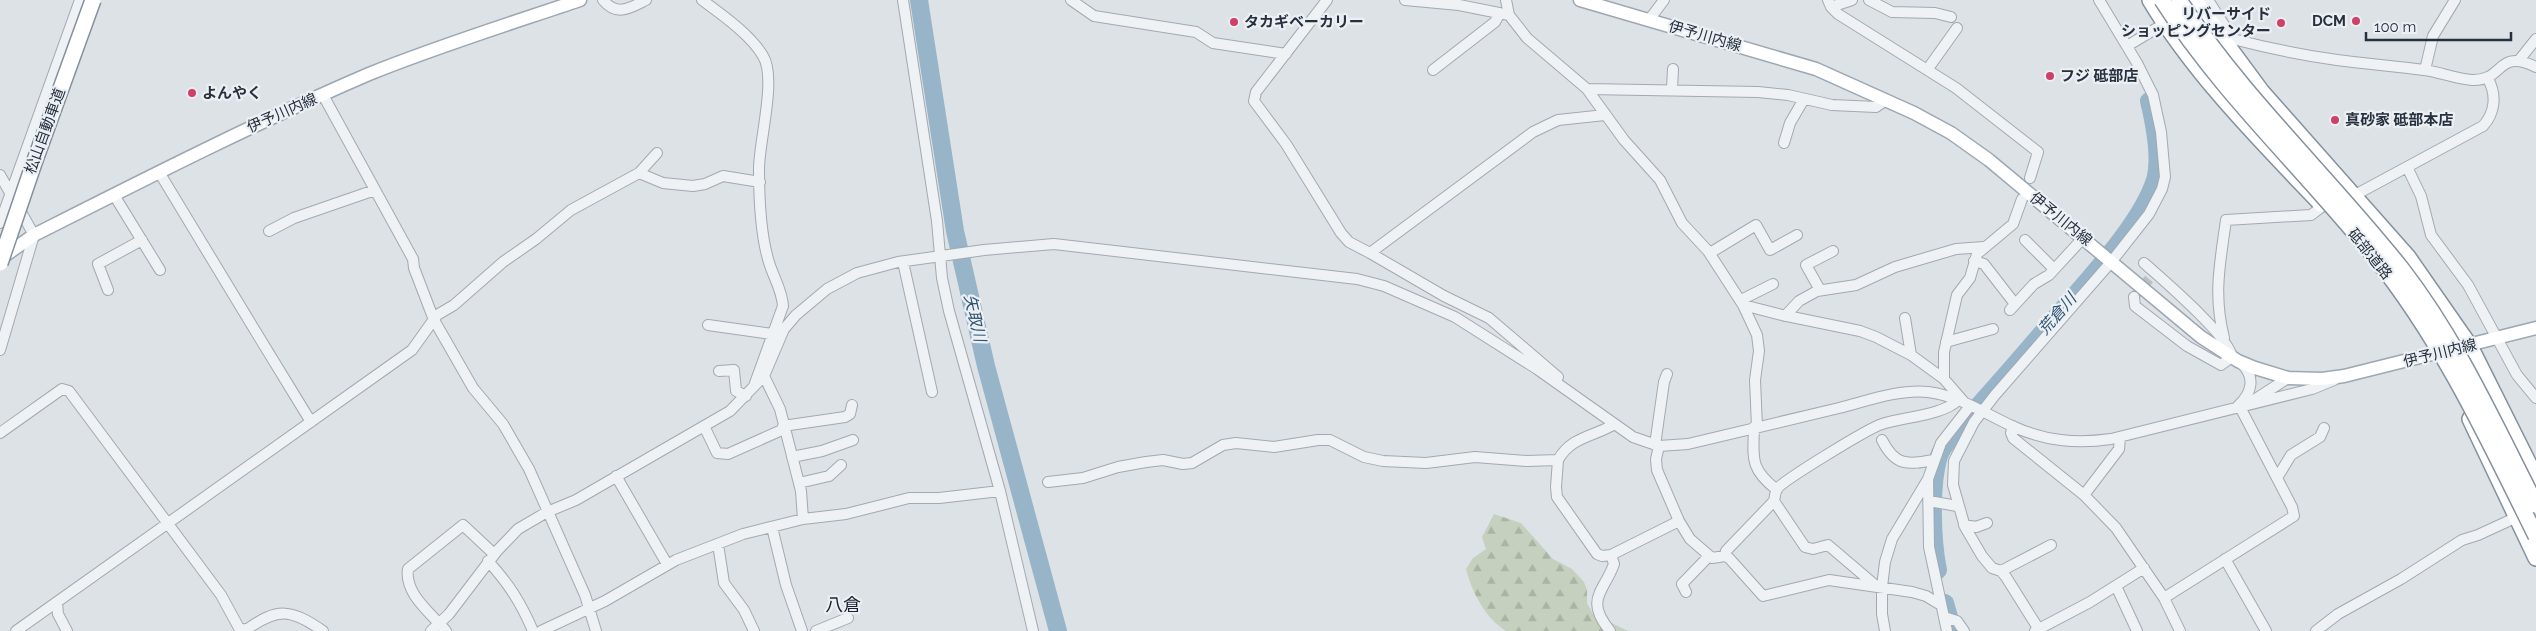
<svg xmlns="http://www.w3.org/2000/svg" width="2536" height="631" viewBox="0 0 2536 631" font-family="Raleway,'Noto Sans JP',sans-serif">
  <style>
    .forest { fill: url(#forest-firs) }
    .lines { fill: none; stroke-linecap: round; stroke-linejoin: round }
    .river { stroke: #97b4c8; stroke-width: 18 }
    .minor-tunnel { stroke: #b8bfc5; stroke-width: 10; stroke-dasharray: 10 5; stroke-linecap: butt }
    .minor-casing { stroke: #a2a9b1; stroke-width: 12 }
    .major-casing { stroke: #9ca7b2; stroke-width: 15 }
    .highway-casing { stroke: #84919d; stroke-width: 18 }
    .minor { stroke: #eff2f5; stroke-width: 10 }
    .major { stroke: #fff; stroke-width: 12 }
    .highway { stroke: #fff; stroke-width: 15 }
    .highway-bridge-casing { stroke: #84919d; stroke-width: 18; stroke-linecap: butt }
    .highway-bridge { stroke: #fff; stroke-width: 15 }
    .poi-dot { fill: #ce4064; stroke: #ecf0f5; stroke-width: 2 }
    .labels { text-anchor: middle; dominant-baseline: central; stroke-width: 4.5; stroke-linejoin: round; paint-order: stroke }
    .poi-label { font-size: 15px; font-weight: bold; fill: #26313d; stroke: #ecf0f5; text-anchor: start }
    .street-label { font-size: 15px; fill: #26313d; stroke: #ecf0f5 }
    .water-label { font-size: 16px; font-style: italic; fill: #315471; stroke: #ecf0f5 }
    .quarter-label { font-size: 18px; fill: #19222e; stroke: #ecf0f5 }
  </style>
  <defs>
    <pattern id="forest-firs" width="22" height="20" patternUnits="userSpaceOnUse" patternTransform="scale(1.25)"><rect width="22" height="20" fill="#c5d1be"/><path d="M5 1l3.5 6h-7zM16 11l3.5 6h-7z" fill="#a9b4a4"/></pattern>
  </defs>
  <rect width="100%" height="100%" fill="#dde2e7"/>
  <path class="forest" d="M 1494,514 L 1521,523 L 1553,559 L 1572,569 L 1584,582 L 1587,590 L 1587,603 L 1593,614 L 1628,631 L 1506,631 C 1485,618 1472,592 1466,569 L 1473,558 L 1486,549 L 1482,537 Z"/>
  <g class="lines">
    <path class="river" d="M 919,0 L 955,231 L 986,366 L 1058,631
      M 1938,570 C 1932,541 1930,485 1939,456 C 1942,447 1951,438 1956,430 C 1993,391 2027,350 2062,310 C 2091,276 2142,222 2155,180 C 2161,159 2154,122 2149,101
      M 1945,603 L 1953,631"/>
    <path class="minor-tunnel" d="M 2134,297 L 2149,279"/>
    <g class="minor-casing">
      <path id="minor" d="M 603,0 C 617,17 630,8 646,0
        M 702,0 C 721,14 751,35 763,56 C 777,78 759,141 759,169 C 759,197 760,231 768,259 C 772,275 782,289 783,306 L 754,386
        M 903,0 L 937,221 L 942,278 L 949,311 L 1000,491 L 1033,631
        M 1071,0 L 1094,16 L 1196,32 L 1213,43 L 1286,54
        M 1327,0 L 1256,92 L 1254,101 L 1286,144 L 1341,233 L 1349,242 L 1370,253 L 1533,132 L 1558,120 L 1605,115
        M 1405,0 L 1459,5 L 1509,15
        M 1506,0 L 1509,15 L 1527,38 L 1587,89 L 1624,140 L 1660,180 L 1682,223 L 1708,251 L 1743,305 L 1757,335 L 1759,351 L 1755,380 L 1757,427
        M 1828,0 L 1831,7 L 1838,14 L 1956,88 L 2038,152 L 2030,178
        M 1869,0 L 1892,12 L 1935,13 L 1951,17
        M 2208,0 L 2233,39 C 2267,48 2302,55 2337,60 C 2366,64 2395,66 2424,70 C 2440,72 2456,79 2472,80 C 2505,81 2496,48 2536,67
        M 1831,7 L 1852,0
        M 1649,20 L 1664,0
        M 2127,46 L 2157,28
        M 2520,59 L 2536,39
        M 1433,70 L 1495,22 L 1500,13
        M 1927,70 L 1957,28
        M 2425,70 L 2433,36 L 2455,0
        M 1587,89 L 1758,92 L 1788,95 L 1832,105 L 1876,107 L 1886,100
        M 1672,89 L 1673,69
        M 323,95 L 413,259 L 414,268 L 434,320 L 473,388 L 503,424 L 529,469 L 585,595 L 596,631
        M 1784,143 L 1790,123 L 1804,99
        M 2407,167 L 2421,196 L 2431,235 L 2468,285 L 2517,375 L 2536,398
        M 159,172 C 209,255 260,339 311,422
        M 639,173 L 657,153
        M 0,175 L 34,235 L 0,350
        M 114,195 L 160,270
        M 2355,195 L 2483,126 C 2495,113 2497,95 2488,79
        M 0,223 L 80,0
        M 269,231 L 294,218 L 375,190
        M 2025,240 L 2054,269
        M 1370,253 L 1444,296 L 1489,318 L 1558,377
        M 1710,253 L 1756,225 L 1770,250 L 1797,235
        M 1974,261 L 1984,264 L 2015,304
        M 903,262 L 932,392
        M 108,290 L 98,264 L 142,240
        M 1820,290 L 1806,265 L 1833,251
        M 2134,297 L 2135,306 L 2187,346 L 2221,365 L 2232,357 C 2229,336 2163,280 2144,263
        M 1741,300 L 1773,284
        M 1743,305 L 1782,315 L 1860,331 L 1876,337 L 1911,355 L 1944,379 L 1963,401
        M 2010,310 L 2034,284 L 2049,275 L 2084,237
        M 1785,316 L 1799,301 L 1817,291 L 1856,285 L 1895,267 L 1956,249 L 1984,247
        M 1905,318 L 1911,355
        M 708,325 L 772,334
        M 2224,338 C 2213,294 2220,264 2226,220 L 2311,215 L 2323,206
        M 1946,342 L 1993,329
        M 719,371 L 734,370 L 736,391 L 746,396
        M 764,376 L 780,409 L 801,491 L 803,519
        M 1944,379 L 1944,352 L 1957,295 L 1970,278 L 1977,254 L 2013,224 L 2022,199
        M 2254,400 L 2288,378
        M 2238,406 C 2252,393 2256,377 2241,363
        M 704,426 L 717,453 L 728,454 L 784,429
        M 783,426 L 845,417 L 850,414 L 852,405
        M 2013,426 L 2011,433 L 2013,438 L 2084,495 L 2116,528 L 2164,598 L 2180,631
        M 1754,427 C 1753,459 1750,469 1777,490
        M 0,433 L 62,389 L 69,391 L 221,595 L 239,628 L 246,630 C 278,607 291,609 323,631
        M 1882,440 C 1895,466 1907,465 1934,460
        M 1655,445 L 1664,382 L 1667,374
        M 1659,446 L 1656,459 L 1657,470 L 1679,521 L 1690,539 L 1712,558 L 1725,556 L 1729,558 L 1763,596 L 1829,580 L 1912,592 L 1926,596 L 1941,605
        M 792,457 L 822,451 L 853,440
        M 1558,460 C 1571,437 1592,437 1613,425
        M 616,476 L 667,564
        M 2277,478 L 2291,455 L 2320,437 L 2324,428
        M 1928,480 L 1929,547 L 1947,631
        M 1048,482 L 1083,478 L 1118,467 L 1146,462 L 1163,460 L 1183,464 L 1192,463 L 1223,445 L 1236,443 L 1274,447 L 1318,440 L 1330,440 L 1364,457 L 1383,461 L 1426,463 L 1475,457 L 1527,461 L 1558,460 L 1556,487 L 1557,497 L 1597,554 L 1602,556 L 1611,555
        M 799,483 L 829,476 L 841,465
        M 2084,495 L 2119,449 L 2120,437
        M 1774,501 L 1805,547 L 1813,549 L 1828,545 L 1875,585
        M 1929,501 L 1957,506
        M 1964,525 L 1976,527 L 1987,523
        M 772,527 L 786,585 L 802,631
        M 718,544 L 724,583 L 744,610 L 754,631
        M 1725,556 L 1726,551 L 1774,501 C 1775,497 1775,492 1777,489 C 1782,481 1869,428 1882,424 C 1903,417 1944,415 1958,400
        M 2225,559 L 2266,631
        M 488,561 C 509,584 521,603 533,631
        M 2001,571 L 2051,545
        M 2116,586 L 2137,631
        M 1686,592 L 1682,584 L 1709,556
        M 2164,598 L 2294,516 L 2292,507 L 2240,407
        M 57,602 L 58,614 L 67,631
        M 1944,617 L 1957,621 L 1964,631
        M 2038,628 L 2006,577 L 2001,571 L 1992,568 L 1982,556 L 1965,527 L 1953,485 L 1954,461 L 1974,422 L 1995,395 L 2112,261 L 2149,214 L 2162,189 L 2165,177 L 2161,132 L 2153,95 L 2137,63 L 2099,0
        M 16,631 L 412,350 L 437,315 L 454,305 L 503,262 L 536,239 L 571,210 L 639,173 L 663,183 L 693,186 L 705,184 L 723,176 L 760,182
        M 431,631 L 449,614 L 497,551 L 518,529 L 547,512 L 576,500 L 730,411 L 764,376 L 784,329 L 796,315 L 827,289 L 857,273 L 898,262 L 984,250 L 1054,244 L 1357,279 L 1384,286 L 1455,317 L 1537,369 L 1633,437 L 1659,446 L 1688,444 C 1739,432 1789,420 1839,408 C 1867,401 1899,389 1928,392 C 1959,396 1984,413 2012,426 C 2045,441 2076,444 2111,439 L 2312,389 L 2334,380
        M 446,631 C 432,614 404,594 408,569 L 463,525 L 494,554
        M 541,631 L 605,601 L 676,560 L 743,534 L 803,519 L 846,514 L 909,498 L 939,498 L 1000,491
        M 816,631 L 848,618
        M 1610,631 C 1584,599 1604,592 1614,564 L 1611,555 L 1679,521
        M 1885,631 L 1882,614 L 1882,587 L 1885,562 L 1892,539 L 1928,479 L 1941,443 L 1970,406
        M 2035,631 L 2090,602 L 2144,568
        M 2316,631 L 2338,614 L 2401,579 L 2462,540 L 2478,535 L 2517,517"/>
    </g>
    <g class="major-casing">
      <path id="major" d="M 1580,0 L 1816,69 L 1914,113 L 1951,133 L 1989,160 L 2201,337 L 2238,361 L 2255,368 L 2288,378 L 2322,379 L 2344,376 L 2536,328
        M 0,259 L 34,235 C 145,179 255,123 369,74 C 438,46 509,24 580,0"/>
    </g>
    <g class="highway-casing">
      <path id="highway" d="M 2150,0 C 2196,76 2260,140 2321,204
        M 2194,0 L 2262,92 L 2408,257 L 2470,346 L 2536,478
        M 2470,419 L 2536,558"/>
    </g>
    <use href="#minor" class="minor"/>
    <use href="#major" class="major"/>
    <use href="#highway" class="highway"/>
    <g class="highway-bridge-casing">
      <path id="highway-bridge" d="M 2162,0 C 2222,94 2304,169 2374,256 C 2442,340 2488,439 2536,536
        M 2179,0 C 2243,98 2329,177 2401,268 C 2457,340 2495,425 2536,505
        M 0,263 L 34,163 L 93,0"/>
    </g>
    <use href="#highway-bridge" class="highway-bridge"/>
  </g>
  <g class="poi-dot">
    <circle cx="2356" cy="21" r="5"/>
    <circle cx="1234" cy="22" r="5"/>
    <circle cx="2281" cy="23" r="5"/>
    <circle cx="2050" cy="76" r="5"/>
    <circle cx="192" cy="93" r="5"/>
    <circle cx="2335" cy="120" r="5"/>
  </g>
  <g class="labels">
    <g class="poi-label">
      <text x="2271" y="14" text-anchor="end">リバーサイド<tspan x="2271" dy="17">ショッピングセンター</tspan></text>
      <text x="2346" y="21" text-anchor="end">DCM</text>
      <text x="1244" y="22">タカギベーカリー</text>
      <text x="2060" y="76">フジ 砥部店</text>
      <text x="202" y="93">よんやく</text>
      <text x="2345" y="120">真砂家 砥部本店</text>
    </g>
    <g class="street-label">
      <text transform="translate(1705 36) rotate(16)">伊予川内線</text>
      <text transform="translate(282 113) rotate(-24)">伊予川内線</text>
      <text transform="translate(45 131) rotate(-70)">松山自動車道</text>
      <text transform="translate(2061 219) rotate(39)">伊予川内線</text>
      <text transform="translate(2370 254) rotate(51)">砥部道路</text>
      <text transform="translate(2440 353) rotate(-14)">伊予川内線</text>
    </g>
    <g class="water-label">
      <text transform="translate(2057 314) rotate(-49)">荒倉川</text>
      <text transform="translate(975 318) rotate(77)">矢取川</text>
    </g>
    <g class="quarter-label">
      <text x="843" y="604">八倉</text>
    </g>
  </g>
  <path d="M2366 32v8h145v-8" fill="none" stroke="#26313d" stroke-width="2.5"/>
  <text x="2374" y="32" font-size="15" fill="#26313d" stroke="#ecf0f5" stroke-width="4" paint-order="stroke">100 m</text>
</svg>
